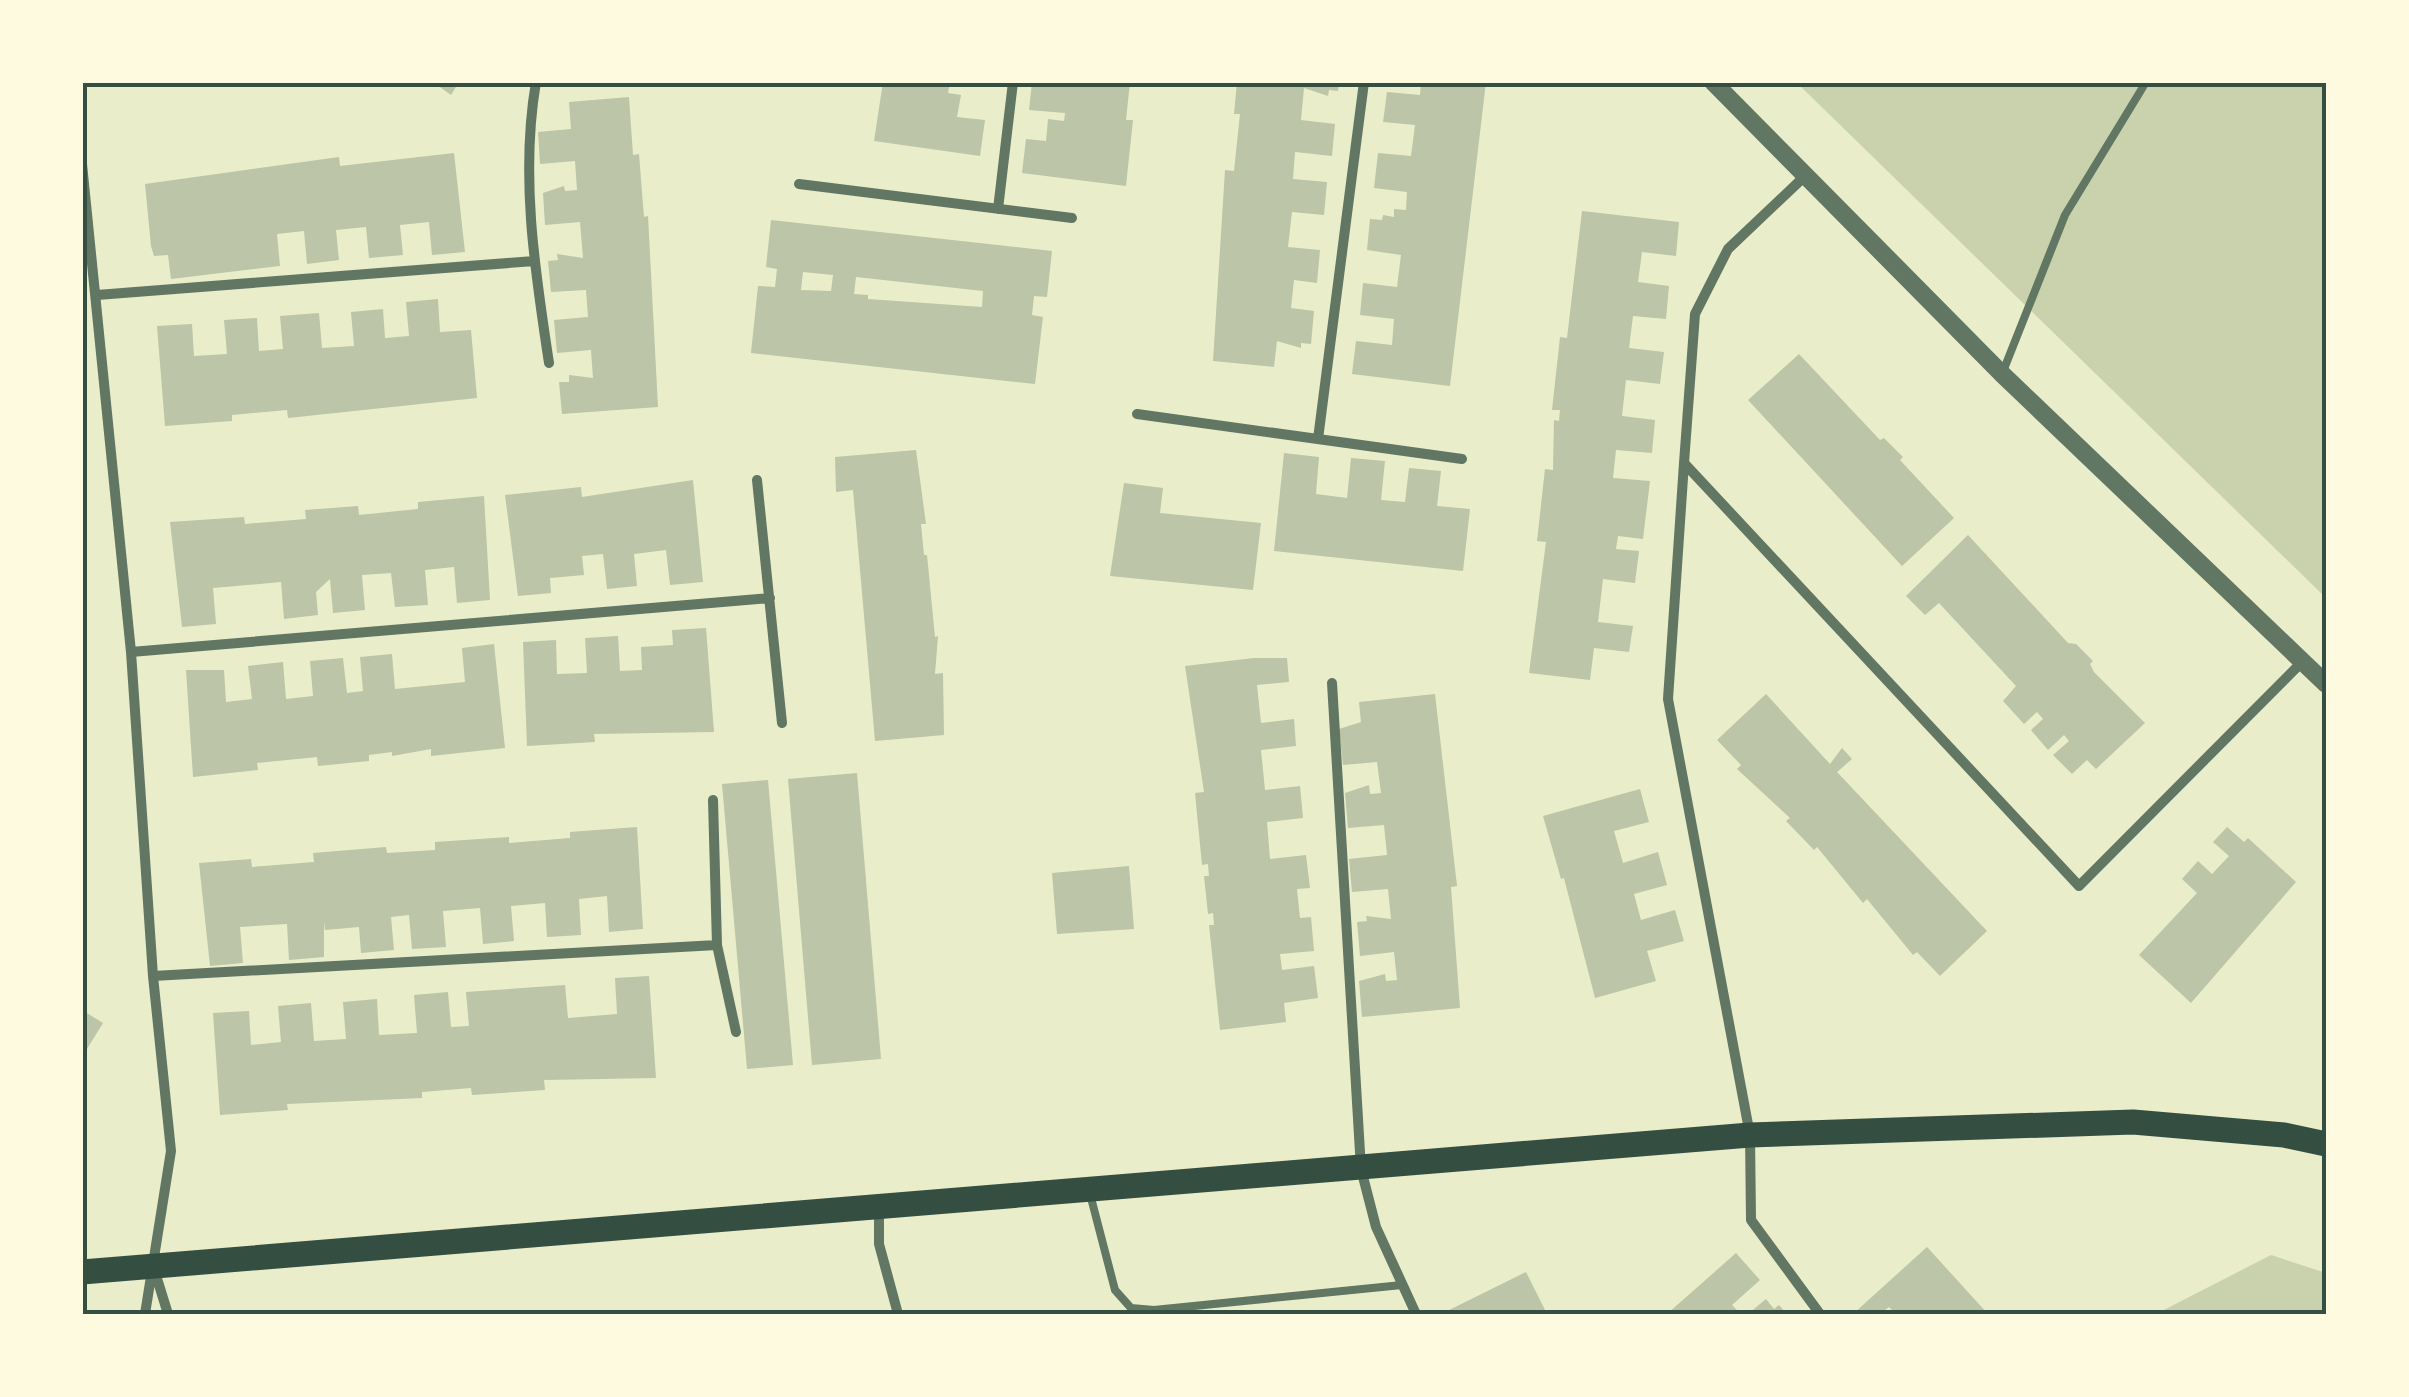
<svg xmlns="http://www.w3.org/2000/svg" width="2409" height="1397" viewBox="0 0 2409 1397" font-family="'DejaVu Sans',sans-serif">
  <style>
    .green { fill: #cad2ad }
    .building { fill: #bcc5a7; fill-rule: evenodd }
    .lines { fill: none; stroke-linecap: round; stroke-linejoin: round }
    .service { stroke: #617663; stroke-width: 8 }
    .minor { stroke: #617663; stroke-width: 10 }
    .tertiary { stroke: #617663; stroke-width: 18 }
    .primary { stroke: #344e41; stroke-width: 25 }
    .neatline { fill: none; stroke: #344e41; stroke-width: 4 }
  </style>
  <rect width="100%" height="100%" fill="#e9edc9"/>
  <path class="green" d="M 1797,83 L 2326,83 L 2326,598 Z
    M 2271,1255 L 2326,1273 L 2326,1314 L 2156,1314 Z"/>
  <path class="building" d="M 433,82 L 459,82 L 451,95 Z
    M 883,82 L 950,82 L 948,93 L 961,95 L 957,117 L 985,120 L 980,156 L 874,141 Z
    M 1032,82 L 1130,82 L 1126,120 L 1133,120 L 1126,186 L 1022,173 L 1026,139 L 1046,141 L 1048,119 L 1064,121 L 1065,113 L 1029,110 Z
    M 1237,82 L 1339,82 L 1338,91 L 1329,90 L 1328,96 L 1304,88 L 1301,120 L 1335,124 L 1332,156 L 1295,152 L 1293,179 L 1327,182 L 1324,215 L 1292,212 L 1288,247 L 1320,250 L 1317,283 L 1294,280 L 1291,308 L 1314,311 L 1311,344 L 1301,343 L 1301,348 L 1277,341 L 1274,367 L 1213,361 L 1225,170 L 1234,171 L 1240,114 L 1234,114 Z
    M 1421,82 L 1486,82 L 1450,386 L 1352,374 L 1356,341 L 1392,345 L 1394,319 L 1360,315 L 1363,283 L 1397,287 L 1401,255 L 1367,250 L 1370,219 L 1382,220 L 1383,215 L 1394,217 L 1394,209 L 1406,210 L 1407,192 L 1374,188 L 1378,153 L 1411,156 L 1415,125 L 1383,122 L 1387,92 L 1420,95 Z
    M 629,97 L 633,155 L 639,154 L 644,217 L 648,216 L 658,407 L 562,414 L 559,382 L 569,382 L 569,375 L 593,378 L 591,350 L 557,353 L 554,320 L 588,317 L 586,290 L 551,292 L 548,261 L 558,260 L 557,254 L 583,258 L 580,222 L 545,225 L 543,193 L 564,186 L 565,191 L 577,190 L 575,161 L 540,164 L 538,132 L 571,129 L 569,102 Z
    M 454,153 L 465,252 L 432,255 L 429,222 L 400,225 L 403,255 L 369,258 L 366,227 L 336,230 L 339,260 L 307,264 L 304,231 L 277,234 L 280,266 L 171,279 L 168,255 L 154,256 L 151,246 L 145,184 L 339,157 L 340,166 Z
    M 1582,211 L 1679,222 L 1676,256 L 1642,252 L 1638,282 L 1669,286 L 1666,319 L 1633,316 L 1629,348 L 1664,352 L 1660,384 L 1626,380 L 1622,416 L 1655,420 L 1652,453 L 1616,450 L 1613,478 L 1650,481 L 1643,539 L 1618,536 L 1616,549 L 1639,551 L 1635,583 L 1603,579 L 1598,622 L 1633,626 L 1629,652 L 1594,648 L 1590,680 L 1529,673 L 1546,542 L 1537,541 L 1545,469 L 1553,470 L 1554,420 L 1559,421 L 1560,410 L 1552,410 L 1560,337 L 1567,338 Z
    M 771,220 L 1052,251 L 1047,297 L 1034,296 L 1032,315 L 1043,317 L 1035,384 L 751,353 L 758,286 L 775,287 L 777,269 L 766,267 ZM 803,272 L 833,275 L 831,291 L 801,290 ZM 856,277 L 983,291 L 982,307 L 868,299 L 868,295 L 854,294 Z
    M 438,299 L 440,332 L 471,330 L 477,398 L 288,418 L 287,410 L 232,415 L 232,421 L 165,426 L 157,326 L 192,324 L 194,356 L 227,354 L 224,320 L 257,318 L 259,351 L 283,349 L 280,316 L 319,313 L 322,348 L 354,346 L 351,312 L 383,309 L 385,338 L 409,336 L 406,302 Z
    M 1799,354 L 1880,440 L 1884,438 L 1903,457 L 1900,460 L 1954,518 L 1902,566 L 1748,400 Z
    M 916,450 L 926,524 L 921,524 L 924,555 L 927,555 L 935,637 L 938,636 L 935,674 L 943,673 L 944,735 L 875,741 L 853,490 L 836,492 L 835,457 Z
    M 1284,453 L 1319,457 L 1316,494 L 1347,498 L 1351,458 L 1385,461 L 1381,500 L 1405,502 L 1409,468 L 1441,471 L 1437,506 L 1470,509 L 1463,571 L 1274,551 Z
    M 693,480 L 703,582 L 670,585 L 666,550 L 634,554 L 637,586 L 607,589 L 603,554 L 582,556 L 584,575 L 550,578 L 551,593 L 518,596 L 505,495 L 581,487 L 582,497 Z
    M 1124,483 L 1163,488 L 1160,513 L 1261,523 L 1253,590 L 1110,576 Z
    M 484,496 L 490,600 L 457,603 L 454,567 L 425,570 L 428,605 L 395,607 L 391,573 L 362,575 L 365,610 L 333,613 L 330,579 L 316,592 L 318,615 L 284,619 L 281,582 L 213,588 L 216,624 L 182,627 L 170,522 L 244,517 L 245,524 L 306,519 L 305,510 L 358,506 L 359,515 L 418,509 L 418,502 Z
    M 1968,535 L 2068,643 L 2076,644 L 2093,661 L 2090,664 L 2094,672 L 2145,723 L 2096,769 L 2087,760 L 2072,774 L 2053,755 L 2069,741 L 2064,735 L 2048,750 L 2031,730 L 2043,719 L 2037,712 L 2024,724 L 2003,701 L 2016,686 L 1939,603 L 1925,615 L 1906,596 Z
    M 706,628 L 714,732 L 594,734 L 595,742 L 527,746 L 523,642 L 556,640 L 557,674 L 587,673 L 585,638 L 618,636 L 620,671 L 642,670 L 641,647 L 673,645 L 672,630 Z
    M 494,644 L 505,748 L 431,756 L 431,749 L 392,756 L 392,752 L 369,755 L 369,761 L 318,766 L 317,757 L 257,763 L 258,770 L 193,777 L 186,670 L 224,670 L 226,702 L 252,699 L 248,666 L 283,662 L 286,699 L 313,696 L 310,661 L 343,658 L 347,693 L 363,691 L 360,657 L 392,654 L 395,689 L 465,682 L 462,648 Z
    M 1254,658 L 1287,658 L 1289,682 L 1257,685 L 1261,723 L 1294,719 L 1296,746 L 1261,750 L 1265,790 L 1300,786 L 1303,818 L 1267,822 L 1270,859 L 1306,855 L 1310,888 L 1297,889 L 1300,918 L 1311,917 L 1314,951 L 1280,954 L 1282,970 L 1314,966 L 1318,998 L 1284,1003 L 1286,1022 L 1220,1030 L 1209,925 L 1214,925 L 1213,913 L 1208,914 L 1204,876 L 1209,876 L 1208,864 L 1202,865 L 1195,793 L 1204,792 L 1185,666 Z
    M 1435,694 L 1457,886 L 1451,887 L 1460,1008 L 1362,1017 L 1359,981 L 1385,974 L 1386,981 L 1397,980 L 1394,952 L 1360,956 L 1357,922 L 1367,921 L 1366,916 L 1391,919 L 1388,889 L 1352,892 L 1349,859 L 1387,855 L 1384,825 L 1348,828 L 1345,793 L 1369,785 L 1370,794 L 1381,793 L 1377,762 L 1343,765 L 1339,729 L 1361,722 L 1359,702 Z
    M 1766,694 L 1830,764 L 1842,748 L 1852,759 L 1837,772 L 1987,931 L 1940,976 L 1917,952 L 1913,955 L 1867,899 L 1863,903 L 1817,847 L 1814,850 L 1786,821 L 1790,818 L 1737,769 L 1741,765 L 1717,740 Z
    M 857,773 L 881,1059 L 812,1065 L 788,779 Z
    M 768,780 L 793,1065 L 747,1069 L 722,784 Z
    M 1640,789 L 1649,822 L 1614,831 L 1623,863 L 1658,852 L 1667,885 L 1634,894 L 1641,920 L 1675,910 L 1684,941 L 1647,951 L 1656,981 L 1595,998 L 1564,878 L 1561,879 L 1543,816 Z
    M 637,827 L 643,929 L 609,932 L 607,896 L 579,899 L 581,935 L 547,937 L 545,903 L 511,906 L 514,941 L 483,944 L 480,908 L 443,911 L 446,947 L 412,949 L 409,915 L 391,917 L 394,950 L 361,953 L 359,927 L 325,930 L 324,921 L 324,957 L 289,960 L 287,924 L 240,927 L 243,963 L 210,966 L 199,863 L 251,859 L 252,867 L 314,862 L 313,853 L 386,847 L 387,853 L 435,850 L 435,842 L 509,837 L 509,843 L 570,838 L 570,832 Z
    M 2227,827 L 2244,842 L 2248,838 L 2296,882 L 2191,1003 L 2139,955 L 2197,893 L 2182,879 L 2198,861 L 2212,874 L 2229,856 L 2213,842 Z
    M 1129,866 L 1134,929 L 1057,934 L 1052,873 Z
    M 649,976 L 656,1078 L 544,1080 L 545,1090 L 472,1095 L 471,1088 L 422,1092 L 422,1098 L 287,1104 L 288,1110 L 220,1115 L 213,1013 L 249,1011 L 251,1045 L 281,1042 L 278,1006 L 311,1003 L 314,1041 L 346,1039 L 343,1002 L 377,999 L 379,1035 L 417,1033 L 414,995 L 448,992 L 451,1027 L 469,1026 L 466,992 L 565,985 L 568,1018 L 617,1014 L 615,978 Z
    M 82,1010 L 103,1023 L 87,1049 L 82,1047 Z
    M 1927,1247 L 1988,1314 L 1896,1314 L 1889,1307 L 1880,1314 L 1853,1314 Z
    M 1736,1253 L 1760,1280 L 1732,1305 L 1741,1314 L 1667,1314 Z
    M 1526,1272 L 1547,1314 L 1441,1314 Z
    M 1766,1299 L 1774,1309 L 1779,1305 L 1787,1314 L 1748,1314 Z"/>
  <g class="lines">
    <path class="service" d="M 2002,374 L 2065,215 L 2146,82
      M 1090,1194 L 1115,1290 L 1131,1308 L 1154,1310 L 1402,1285"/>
    <path class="minor" d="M 536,82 C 520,175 535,271 549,363
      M 82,164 L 131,652 L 153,976 L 171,1151 L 145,1314
      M 1806,175 L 1728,249 L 1695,314 L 1684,463 L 2079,886 L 2303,661
      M 799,184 L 1072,218
      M 998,209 L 1013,82
      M 97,295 L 534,261
      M 1137,414 L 1462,459
      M 1318,439 L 1364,82
      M 1684,463 L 1668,699 L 1750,1135 L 1751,1220 L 1820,1314
      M 757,480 L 782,723
      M 131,652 L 770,598
      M 1332,683 L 1361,1169 L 1376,1227 L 1416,1314
      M 713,800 L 717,945 L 736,1032
      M 153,976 L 717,945
      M 879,1208 L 879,1244 L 898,1314
      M 155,1272 L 168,1314"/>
    <path class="tertiary" d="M 1713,82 L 2002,374 L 2326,684"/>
    <path class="primary" d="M 82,1272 L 1750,1135 L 2133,1122 L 2284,1135 L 2326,1144"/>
  </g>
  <rect width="2409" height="1397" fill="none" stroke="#fefae0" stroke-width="170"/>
  <rect x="85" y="85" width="2239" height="1227" class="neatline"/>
</svg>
